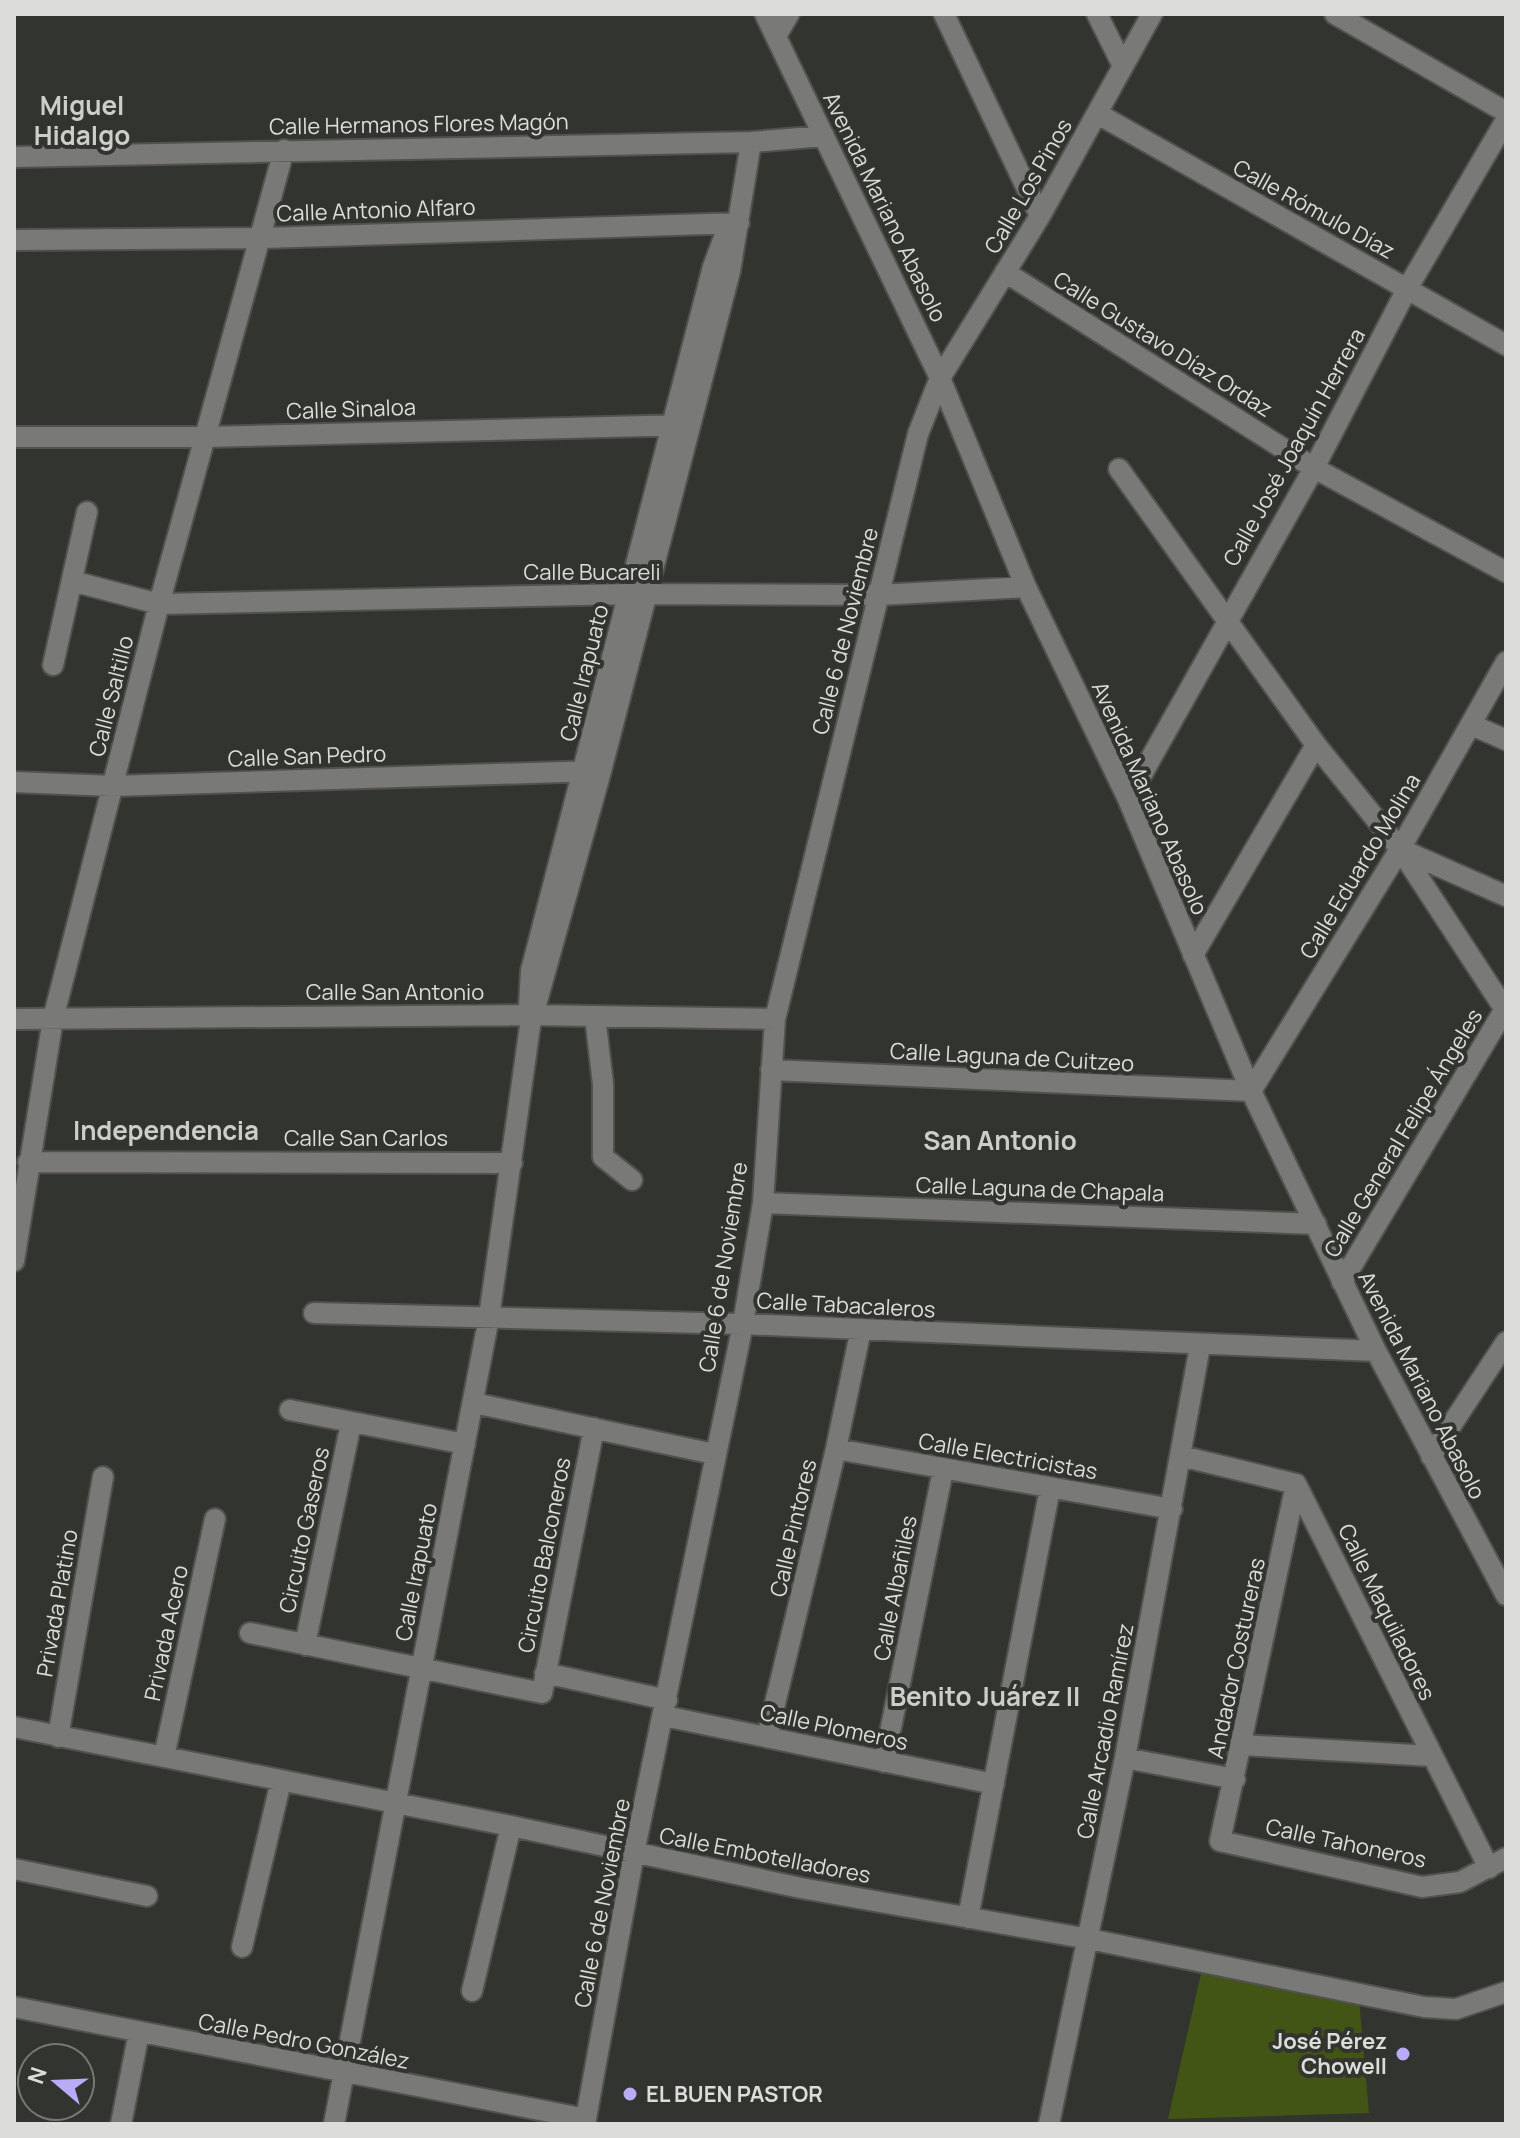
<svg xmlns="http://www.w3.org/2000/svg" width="1520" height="2138" viewBox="0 0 1520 2138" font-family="Manrope,sans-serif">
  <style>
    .green { fill: #435514 }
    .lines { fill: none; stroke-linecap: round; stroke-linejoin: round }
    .minor-casing { stroke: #51524e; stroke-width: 24 }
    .minor { stroke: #797a77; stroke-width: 20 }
    .poi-dot { fill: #b9abf7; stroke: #32342f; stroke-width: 3 }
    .labels { text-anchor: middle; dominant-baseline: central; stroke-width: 8; stroke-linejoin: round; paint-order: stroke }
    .street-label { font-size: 22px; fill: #dcddda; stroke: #32342f }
    .poi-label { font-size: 22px; font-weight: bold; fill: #dcddda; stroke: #32342f; text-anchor: end }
    .quarter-label { font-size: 26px; font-weight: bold; fill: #cccec8; stroke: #32342f }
  </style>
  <rect width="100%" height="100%" fill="#32342f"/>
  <path class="green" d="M 1202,1969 L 1359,1999 L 1369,2113 L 1168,2119 Z"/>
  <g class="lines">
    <g class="minor-casing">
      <path id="minor" d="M 765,14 L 940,378 L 1026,587 L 1128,799 L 1251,1091 L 1376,1351 L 1506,1595
        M 944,14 L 1040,216
        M 1097,14 L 1123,66
        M 1335,14 L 1506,112
        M 776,36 L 789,14
        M 1098,114 L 1506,345
        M 14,157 L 751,142 L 824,136
        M 14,240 L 262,238 L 739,223
        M 1005,272 L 1314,468 L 1506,572
        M 14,437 L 206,437 L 685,425
        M 1119,469 L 1316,745 L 1400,849 L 1506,1011
        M 72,581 L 159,604 L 628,594 L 878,595 L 1026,587
        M 53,665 L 87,512
        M 1472,725 L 1506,740
        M 14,782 L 113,786 L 594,771
        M 1128,799 L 1314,468 L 1407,289 L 1506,120
        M 1400,849 L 1506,896
        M 1193,955 L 1316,745
        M 529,1006 L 531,971 L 713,267 L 729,224
        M 595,1016 L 603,1084 L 603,1157 L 632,1180
        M 14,1019 L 528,1015 L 775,1019
        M 771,1070 L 1251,1091 L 1400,849 L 1506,662
        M 28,1162 L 512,1163
        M 763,1203 L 1316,1224
        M 14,1261 L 53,1019 L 159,604 L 284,150
        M 1342,1282 L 1505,1009
        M 314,1313 L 743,1324 L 1376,1351
        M 474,1403 L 714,1454
        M 290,1410 L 465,1444
        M 836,1449 L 1172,1509
        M 1181,1456 L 1296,1484 L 1489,1868
        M 1431,1456 L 1506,1342
        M 1296,1484 L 1220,1841 L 1422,1887 L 1460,1882 L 1506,1858
        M 250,1633 L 542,1693 L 594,1428
        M 305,1645 L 351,1423
        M 545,1673 L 667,1700
        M 664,1716 L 994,1784
        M 14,1727 L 511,1826 L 801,1888 L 1089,1939 L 1424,2007 L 1456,2009 L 1506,1992
        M 58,1737 L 103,1477
        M 767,1737 L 836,1449 L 861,1329
        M 1242,1745 L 1432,1756
        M 164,1757 L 215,1519
        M 1125,1758 L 1235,1779
        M 884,1762 L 943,1470
        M 14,1869 L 147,1896
        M 968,1918 L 1050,1488
        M 242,1947 L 281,1781
        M 472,1991 L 511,1826
        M 14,2007 L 586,2119
        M 121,2124 L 139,2032
        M 334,2124 L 489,1317 L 530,1026 L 601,771 L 730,271 L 751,142
        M 585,2124 L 634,1853 L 743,1324 L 763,1203 L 775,1019 L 918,434 L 940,378 L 1040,216 L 1152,14
        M 1049,2124 L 1125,1758 L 1200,1346"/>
    </g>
    <use href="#minor" class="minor"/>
  </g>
  <g class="poi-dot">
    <circle cx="1403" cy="2054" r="8"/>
    <circle cx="630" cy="2094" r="8"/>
  </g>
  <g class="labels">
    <g class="street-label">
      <text transform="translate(419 124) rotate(-1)">Calle Hermanos Flores Magón</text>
      <text transform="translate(1028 186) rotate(-60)">Calle Los Pinos</text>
      <text transform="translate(885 207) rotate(64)">Avenida Mariano Abasolo</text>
      <text transform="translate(1314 209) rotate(29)">Calle Rómulo Díaz</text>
      <text transform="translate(376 210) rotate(-2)">Calle Antonio Alfaro</text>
      <text transform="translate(1163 344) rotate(32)">Calle Gustavo Díaz Ordaz</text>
      <text transform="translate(351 409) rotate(-2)">Calle Sinaloa</text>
      <text transform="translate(1294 447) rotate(-61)">Calle José Joaquín Herrera</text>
      <text x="592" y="572">Calle Bucareli</text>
      <text transform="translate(845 631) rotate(-76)">Calle 6 de Noviembre</text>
      <text transform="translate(584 673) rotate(-76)">Calle Irapuato</text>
      <text transform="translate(111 696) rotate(-76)">Calle Saltillo</text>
      <text transform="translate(307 756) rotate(-2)">Calle San Pedro</text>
      <text transform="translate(1150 798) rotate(66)">Avenida Mariano Abasolo</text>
      <text transform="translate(1360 866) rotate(-59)">Calle Eduardo Molina</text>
      <text x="395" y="992">Calle San Antonio</text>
      <text transform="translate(1012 1057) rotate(3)">Calle Laguna de Cuitzeo</text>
      <text transform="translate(1403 1133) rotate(-59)">Calle General Felipe Ángeles</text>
      <text x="366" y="1138">Calle San Carlos</text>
      <text transform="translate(1040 1189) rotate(2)">Calle Laguna de Chapala</text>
      <text transform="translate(723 1267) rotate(-81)">Calle 6 de Noviembre</text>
      <text transform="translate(846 1305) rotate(3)">Calle Tabacaleros</text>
      <text transform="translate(1422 1385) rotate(63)">Avenida Mariano Abasolo</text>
      <text transform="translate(1008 1456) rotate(10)">Calle Electricistas</text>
      <text transform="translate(793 1528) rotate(-77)">Calle Pintores</text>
      <text transform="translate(304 1530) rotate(-78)">Circuito Gaseros</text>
      <text transform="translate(544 1555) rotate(-79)">Circuito Balconeros</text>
      <text transform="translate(416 1572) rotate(-79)">Calle Irapuato</text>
      <text transform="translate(895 1588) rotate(-79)">Calle Albañiles</text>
      <text transform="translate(57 1603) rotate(-80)">Privada Platino</text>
      <text transform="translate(1387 1612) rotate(64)">Calle Maquiladores</text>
      <text transform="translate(166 1633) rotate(-78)">Privada Acero</text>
      <text transform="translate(1236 1658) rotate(-78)">Andador Costureras</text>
      <text transform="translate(834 1727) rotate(12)">Calle Plomeros</text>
      <text transform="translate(1105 1731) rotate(-79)">Calle Arcadio Ramírez</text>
      <text transform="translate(1346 1843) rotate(12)">Calle Tahoneros</text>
      <text transform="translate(765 1855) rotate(11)">Calle Embotelladores</text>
      <text transform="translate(602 1903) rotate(-79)">Calle 6 de Noviembre</text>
      <text transform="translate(304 2041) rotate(11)">Calle Pedro González</text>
    </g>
    <g class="poi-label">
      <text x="1387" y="2041">José Pérez<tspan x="1387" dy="25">Chowell</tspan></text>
      <text x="646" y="2094" text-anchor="start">EL BUEN PASTOR</text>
    </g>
    <g class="quarter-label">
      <text x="82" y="105">Miguel<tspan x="82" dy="30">Hidalgo</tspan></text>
      <text x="166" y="1130">Independencia</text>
      <text x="1000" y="1140">San Antonio</text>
      <text x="985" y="1696">Benito Juárez II</text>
    </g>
  </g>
  <rect width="1520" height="2138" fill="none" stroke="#dcddda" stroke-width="32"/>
  <g transform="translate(56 2082) rotate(289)"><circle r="38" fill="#32342f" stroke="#767873" stroke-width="2"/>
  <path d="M0-6L14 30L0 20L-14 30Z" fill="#b9abf7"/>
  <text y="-12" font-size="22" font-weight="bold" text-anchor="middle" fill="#dcddda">N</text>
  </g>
</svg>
